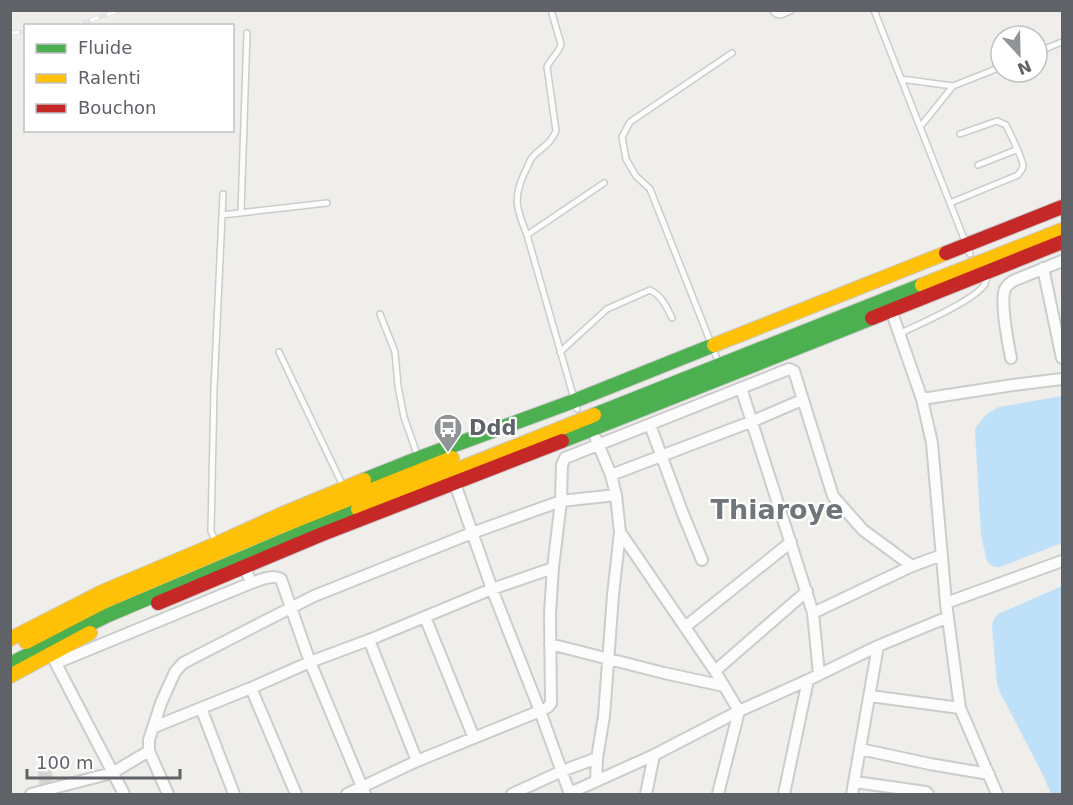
<svg xmlns="http://www.w3.org/2000/svg" width="1073" height="805" viewBox="0 0 1073 805" font-family="'DejaVu Sans',sans-serif">
  <style>
    .water { fill: #bfe0f9 }
    .building { fill: #d6d5d3; stroke: #deddd9; stroke-width: 1.5 }
    .lines { fill: none; stroke-linecap: round; stroke-linejoin: round }
    .lane-casing { stroke: #cbcccc; stroke-width: 8 }
    .street-casing { stroke: #cbcccc; stroke-width: 14 }
    .fast-casing { stroke: #cacacb; stroke-width: 16 }
    .slow-casing { stroke: #cacacb; stroke-width: 16 }
    .jam-casing { stroke: #cacacb; stroke-width: 16 }
    .lane { stroke: #fdfcfc; stroke-width: 5 }
    .street { stroke: #fdfcfc; stroke-width: 10 }
    .fast { stroke: #4caf50; stroke-width: 14 }
    .slow { stroke: #ffc107; stroke-width: 14 }
    .jam { stroke: #c62828; stroke-width: 14 }
    .rail-casing { stroke: #e4e4e4; stroke-width: 5 }
    .rail { stroke: #fff; stroke-width: 3; stroke-dasharray: 9; stroke-linecap: butt }
    .labels { text-anchor: middle; dominant-baseline: central; stroke-width: 4.5; stroke-linejoin: round; paint-order: stroke }
    .poi-label { font-size: 21px; font-weight: bold; fill: #5f6368; stroke: #fff; text-anchor: start }
    .district-label { font-size: 27px; font-weight: bold; fill: #70757a; stroke: #fff }
  </style>
  <rect width="100%" height="100%" fill="#efeeea"/>
  <path class="water" d="M 1062,396 L 1062,543 L 1000,567 C 994,567 991,566 987,561 L 981,535 L 975,430 C 981,418 988,412 999,407 Z
    M 1062,586 L 1062,794 L 1051,794 L 1044,777 L 1000,692 L 997,684 L 992,626 L 994,619 L 998,614 Z"/>
  <path class="building" d="M 51,768 L 53,785 L 40,787 L 38,770 Z"/>
  <g class="lines">
    <g class="lane-casing">
      <path id="lane" d="M 551,10 L 561,44 C 559,53 551,58 547,67 L 556,131 C 549,147 539,148 531,159 C 529,163 527,168 525,172 C 512,198 517,210 527,235 L 577,409
        M 772,10 L 776,14 L 781,15 L 792,10
        M 874,10 L 970,254
        M 1037,52 L 1062,42
        M 901,79 L 953,86
        M 920,127 L 953,86 L 1001,67
        M 978,165 L 1016,150
        M 950,203 L 1018,175 C 1020,172 1022,170 1023,167 C 1024,160 1009,132 1006,125 L 997,121 L 960,134
        M 241,212 L 247,33
        M 222,215 L 327,203
        M 527,235 L 604,183
        M 380,314 L 395,352 L 398,386 L 404,417 L 418,457
        M 899,334 C 919,324 974,301 985,284 C 985,283 988,276 988,275
        M 279,352 L 344,488
        M 560,352 L 607,309 L 650,290 C 662,296 666,306 672,318
        M 716,356 L 650,189 L 636,176 L 626,159 L 622,137 L 630,122 L 732,53
        M 216,543 L 211,531 L 214,389 L 223,194"/>
    </g>
    <g class="street-casing">
      <path id="street" d="M 1043,268 L 1062,358
        M 891,310 L 922,399 L 932,443 L 946,603 L 960,708 L 997,794
        M 1011,358 C 1008,344 1000,301 1005,289 C 1007,285 1011,282 1015,280 L 1062,261
        M 741,388 L 813,613 L 819,674
        M 922,399 L 1013,385 L 1062,379
        M 650,425 L 683,514 L 702,560
        M 596,439 L 611,475 L 616,495 L 620,532 L 613,595 L 604,716 L 597,758 L 596,781
        M 611,475 L 753,421 L 802,400
        M 453,478 L 492,589 L 540,711 L 570,794
        M 620,532 L 715,671 L 739,711 L 718,794
        M 245,567 L 251,583 C 261,580 272,574 281,579 L 310,662 L 365,794
        M 946,603 L 1062,561
        M 813,613 L 912,566 L 942,555
        M 425,617 L 474,738
        M 685,627 L 791,542
        M 369,640 L 417,761
        M 550,644 L 664,673 L 724,686
        M 52,656 L 124,794
        M 56,663 L 251,583
        M 715,671 L 807,591
        M 251,688 L 296,794
        M 870,696 L 960,708
        M 201,708 L 234,794
        M 154,727 L 251,688 L 310,662 L 369,640 L 492,589 L 553,568
        M 860,749 L 930,764 L 989,774
        M 855,782 L 926,792 L 928,794
        M 570,793 L 654,755 L 739,711 L 808,680 L 878,646 L 948,617
        M 31,794 L 112,773 L 149,751
        M 168,794 L 149,751 L 149,740 L 161,703 L 175,672 L 183,663 L 314,596 L 472,533 L 561,501 L 616,495
        M 347,794 L 417,761 L 540,711 L 548,707 L 551,703 L 550,613 L 553,568 L 561,501 L 562,465 L 565,458 L 789,369 L 794,371 L 833,496 L 863,530 L 912,566
        M 512,794 L 562,771 L 597,758
        M 646,794 L 654,755
        M 784,794 L 808,680
        M 852,794 L 878,646"/>
    </g>
    <g class="fast-casing">
      <path id="fast" d="M 594,415 L 922,285
        M 562,441 L 872,318
        M 364,480 L 419,458 L 574,401 L 714,345
        M 10,664 L 106,616 L 358,509"/>
    </g>
    <g class="slow-casing">
      <path id="slow" d="M 922,285 L 1062,230
        M 714,345 L 946,253
        M 358,509 L 594,415
        M 10,639 L 102,592 L 216,544 L 280,515 L 364,480
        M 26,642 L 105,601 L 274,529 L 452,458
        M 10,676 L 90,633"/>
    </g>
    <g class="jam-casing">
      <path id="jam" d="M 946,253 L 1062,207
        M 872,318 L 1062,242
        M 158,603 L 320,535 L 562,441"/>
    </g>
    <use href="#lane" class="lane"/>
    <use href="#street" class="street"/>
    <use href="#fast" class="fast"/>
    <use href="#slow" class="slow"/>
    <use href="#jam" class="jam"/>
    <g class="rail-casing">
      <path id="rail" d="M 73,26 L 121,10
        M 10,33 L 26,32"/>
    </g>
    <use href="#rail" class="rail"/>
  </g>
  <defs>
    <g id="bus-pin" transform="scale(1.5)"><path d="M0 17L-7.5 6A9.5 9.5 0 1 1 7.5 6Z" fill="#919496" stroke="#fff"/><path d="M-5-6H5V4H4V6H2V4H-2V6H-4V4H-5ZM-3.5-4V0h7V-4ZM-3.5 1.2v1.5H-2V1.2ZM2 1.2v1.5H3.5V1.2Z" fill="#fff"/></g>
  </defs>
  <g fill-rule="evenodd">
    <use href="#bus-pin" x="448" y="428"/>
  </g>
  <g class="labels">
    <g class="poi-label">
      <text x="469" y="428">Ddd</text>
    </g>
    <g class="district-label">
      <text x="777" y="509">Thiaroye</text>
    </g>
  </g>
  <rect width="1073" height="805" fill="none" stroke="#5f6368" stroke-width="24"/>
  <rect x="24" y="24" width="210" height="108" fill="#ffffff" stroke="#bfc1c3" stroke-width="1.5"/>
  <rect x="36" y="44" width="30" height="9" fill="#4caf50" stroke="#bfc1c3" stroke-width="1.5"/>
  <text x="78" y="54" font-size="18" fill="#5f6368">Fluide</text>
  <rect x="36" y="74" width="30" height="9" fill="#ffc107" stroke="#bfc1c3" stroke-width="1.5"/>
  <text x="78" y="84" font-size="18" fill="#5f6368">Ralenti</text>
  <rect x="36" y="104" width="30" height="9" fill="#c62828" stroke="#bfc1c3" stroke-width="1.5"/>
  <text x="78" y="114" font-size="18" fill="#5f6368">Bouchon</text>
  <g transform="translate(1019 54) rotate(158)"><circle r="28" fill="#ffffff" stroke="#bfc1c3" stroke-width="1.5"/>
  <path d="M0-4.5L10 22L0 15L-10 22Z" fill="#919496"/>
  <text y="-9" font-size="16" font-weight="bold" text-anchor="middle" fill="#5f6368">N</text>
  </g>
  <path d="M27 769v9h153v-9" fill="none" stroke="#5f6368" stroke-width="3"/>
  <text x="36" y="769" font-size="18" fill="#5f6368" stroke="#ffffff" stroke-width="4.5" paint-order="stroke">100 m</text>
</svg>
